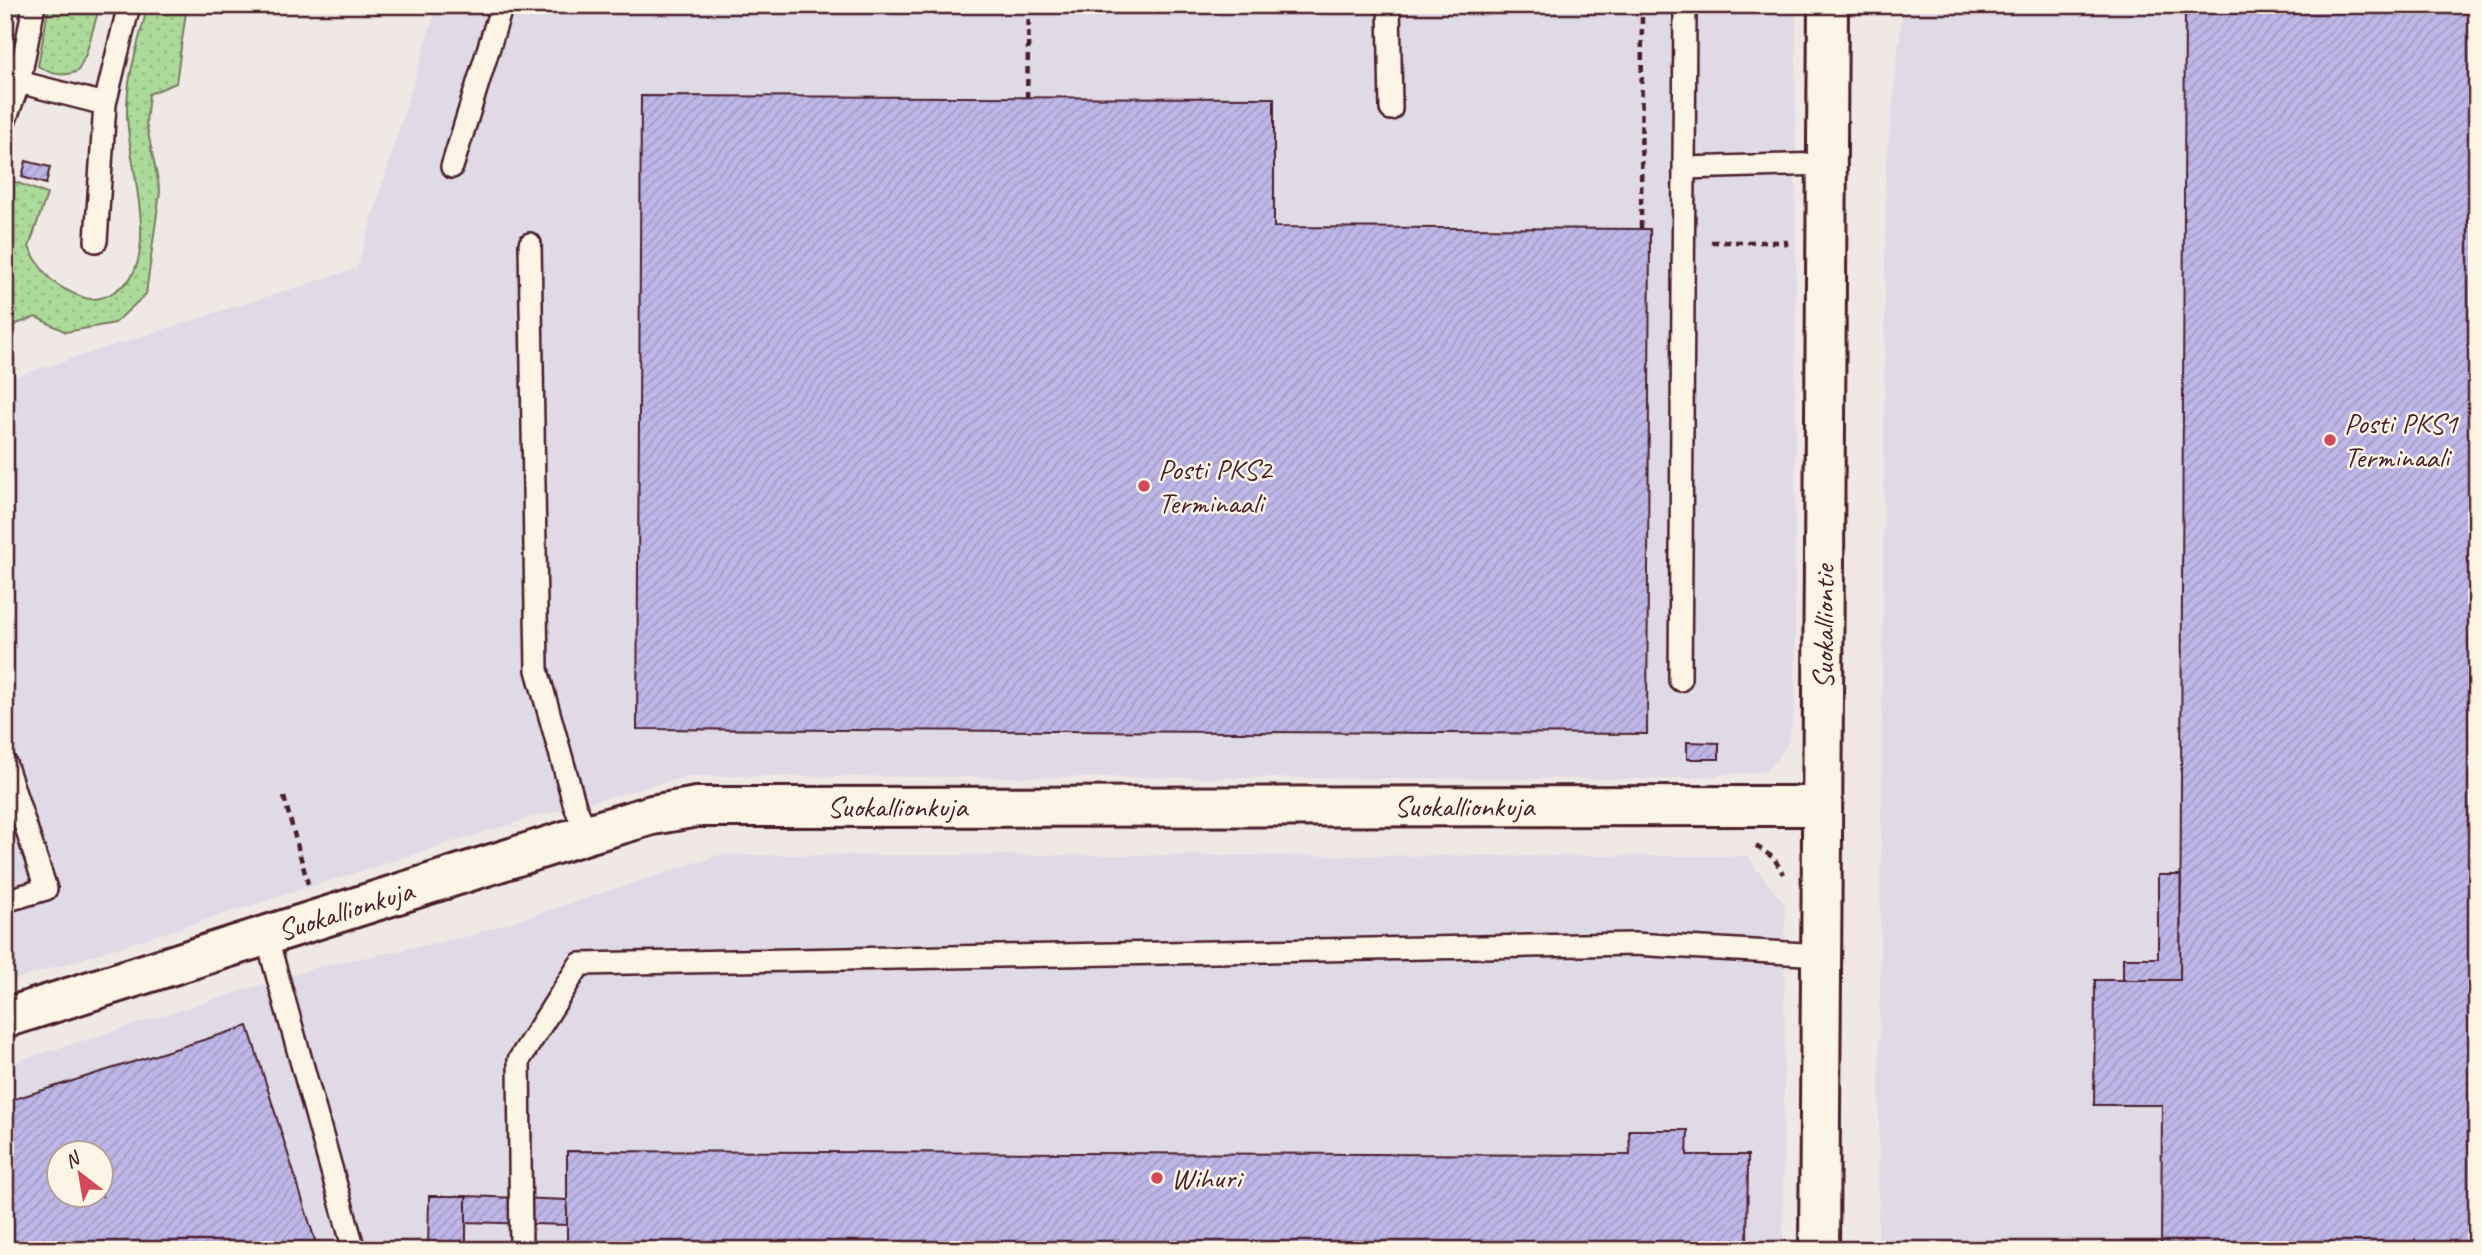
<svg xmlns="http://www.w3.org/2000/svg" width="2482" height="1255" viewBox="0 0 2482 1255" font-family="Caveat,sans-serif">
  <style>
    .built { fill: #e0d9e6; fill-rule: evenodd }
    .grass { fill: url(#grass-dots); stroke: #7a7c62; stroke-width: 2 }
    .building { fill: url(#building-hatch); stroke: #4a1f2b; stroke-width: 2; fill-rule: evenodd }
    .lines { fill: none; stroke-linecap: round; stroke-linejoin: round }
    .service-casing { stroke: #4a1f2b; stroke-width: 26 }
    .minor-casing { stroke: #4a1f2b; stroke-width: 44 }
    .path { stroke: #4a1f2b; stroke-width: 4.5; stroke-dasharray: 7 5; stroke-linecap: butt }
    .service { stroke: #fcf5e5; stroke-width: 21 }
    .minor { stroke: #fcf5e5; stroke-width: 38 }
    .poi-dot { fill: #d1495b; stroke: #fcf5e5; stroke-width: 2.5 }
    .labels { text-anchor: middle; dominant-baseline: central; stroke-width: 5; stroke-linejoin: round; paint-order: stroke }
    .poi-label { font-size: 30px; fill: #4a1f2b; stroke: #fcf5e5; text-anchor: start }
    .street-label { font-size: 30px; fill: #4a1f2b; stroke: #fcf5e5 }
  </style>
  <defs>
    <pattern id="grass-dots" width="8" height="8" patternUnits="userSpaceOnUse" patternTransform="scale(1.75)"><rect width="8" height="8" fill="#abda9a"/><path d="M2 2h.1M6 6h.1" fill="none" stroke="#95bb85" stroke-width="1.8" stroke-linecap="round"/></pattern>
    <pattern id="building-hatch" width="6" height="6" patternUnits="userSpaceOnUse" patternTransform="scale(1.75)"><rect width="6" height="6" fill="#bdb6e7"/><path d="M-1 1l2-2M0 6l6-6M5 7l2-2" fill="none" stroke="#a49cc6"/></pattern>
  </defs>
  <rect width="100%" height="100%" fill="#efe8e5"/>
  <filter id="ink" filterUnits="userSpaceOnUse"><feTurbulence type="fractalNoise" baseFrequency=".0143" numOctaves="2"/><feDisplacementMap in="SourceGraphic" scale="14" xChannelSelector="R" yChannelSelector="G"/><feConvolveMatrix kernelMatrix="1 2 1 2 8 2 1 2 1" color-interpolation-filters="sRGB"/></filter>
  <g filter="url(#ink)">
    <path class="built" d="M 437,5 L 1796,5 L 1795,705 L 1788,743 L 1767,771 L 1673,779 L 688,776 L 530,818 L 5,983 L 5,380 L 357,268 Z
      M 1903,5 L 2477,5 L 2477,1250 L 1878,1250 L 1886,165 Z
      M 720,855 L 1747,856 L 1785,905 L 1783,1250 L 5,1250 L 5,1065 L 314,968 L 465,937 ZM 60,1154 L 102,1154 L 102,1196 L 60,1196 Z"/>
    <path class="grass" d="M 49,5 L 100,5 L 86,54 L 78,71 C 63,77 52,75 38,66 Z
      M 148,5 L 187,5 L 176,83 L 149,94 L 146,123 L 160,191 L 146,294 L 115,323 L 66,332 L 36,317 L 5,328 L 5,178 L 47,194 L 29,247 C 44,276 53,287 85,298 C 94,301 108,297 115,291 C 120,287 128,283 131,277 C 156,239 127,156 127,114 C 126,77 139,41 148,5 Z"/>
    <path class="building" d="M 2185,5 L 2477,5 L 2477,1250 L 2161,1250 L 2162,1105 L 2094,1105 L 2095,980 L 2180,980 Z
      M 641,96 L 1274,98 L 1274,227 L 1650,229 L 1647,734 L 637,729 Z
      M 26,161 L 50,167 L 46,184 L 22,177 Z
      M 1687,742 L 1719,743 L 1719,759 L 1687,759 Z
      M 2158,875 L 2181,875 L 2180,980 L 2123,980 L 2123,958 L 2158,958 Z
      M 248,1026 L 318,1250 L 5,1250 L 5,1102 ZM 60,1154 L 102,1154 L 102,1196 L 60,1196 Z
      M 1629,1130 L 1688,1130 L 1687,1155 L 1748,1155 L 1747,1250 L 567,1250 L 567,1151 L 1630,1155 Z
      M 429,1196 L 466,1196 L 466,1250 L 428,1250 Z
      M 466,1196 L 567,1200 L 567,1225 L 466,1222 Z"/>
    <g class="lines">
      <g class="service-casing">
        <path id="service" d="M 1389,5 L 1391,109
          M 1685,5 L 1684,168 L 1827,164
          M 7,79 L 105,104
          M 5,120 L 19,83 L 34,5
          M 452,167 L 502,5
          M 96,241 L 105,104 L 129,5
          M 530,244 L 537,670 L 575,806 L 587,834
          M 1680,680 L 1684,168
          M 5,763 L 46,889 L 5,901
          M 266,935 L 354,1250
          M 521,1250 L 519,1060 L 580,964 L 1634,944 L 1821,955"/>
      </g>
      <g class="minor-casing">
        <g id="minor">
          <path id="s1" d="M 5,1018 L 587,834 L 652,815 L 697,807 L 1821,806"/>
          <path id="s2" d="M 1819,1250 L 1828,5"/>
        </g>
      </g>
      <path class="path" d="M 1027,98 L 1029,5
        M 1641,228 L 1642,5
        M 1711,242 L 1786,242 L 1786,246
        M 284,797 L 308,884
        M 1756,846 L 1774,858 L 1783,874"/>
      <use href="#service" class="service"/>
      <use href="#minor" class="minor"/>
    </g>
  </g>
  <g class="poi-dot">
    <circle cx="2330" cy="440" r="7"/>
    <circle cx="1144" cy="486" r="7"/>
    <circle cx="1157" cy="1178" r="7"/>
  </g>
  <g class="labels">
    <g class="poi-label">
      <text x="2344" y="423">Posti PKS1<tspan x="2344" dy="34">Terminaali</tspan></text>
      <text x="1158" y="469">Posti PKS2<tspan x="1158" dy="34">Terminaali</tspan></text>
      <text x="1171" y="1178">Wihuri</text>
    </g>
    <g class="street-label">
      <text stroke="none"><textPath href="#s2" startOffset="623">Suokalliontie</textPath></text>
      <text stroke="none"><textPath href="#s1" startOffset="1491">Suokallionkuja</textPath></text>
      <text stroke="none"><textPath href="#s1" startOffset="924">Suokallionkuja</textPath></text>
      <text stroke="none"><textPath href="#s1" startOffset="357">Suokallionkuja</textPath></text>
    </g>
  </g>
  <rect width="2482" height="1255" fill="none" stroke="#fcf5e5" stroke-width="28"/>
  <rect x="14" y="14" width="2454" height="1227" fill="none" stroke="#4a1f2b" stroke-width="2.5" filter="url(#ink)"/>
  <g transform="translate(80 1174) rotate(329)"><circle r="33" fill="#fcf5e5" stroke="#b59f9b" stroke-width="2"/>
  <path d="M0-5L12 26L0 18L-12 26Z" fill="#d1495b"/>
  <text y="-10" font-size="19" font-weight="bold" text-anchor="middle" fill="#4a1f2b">N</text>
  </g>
</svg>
